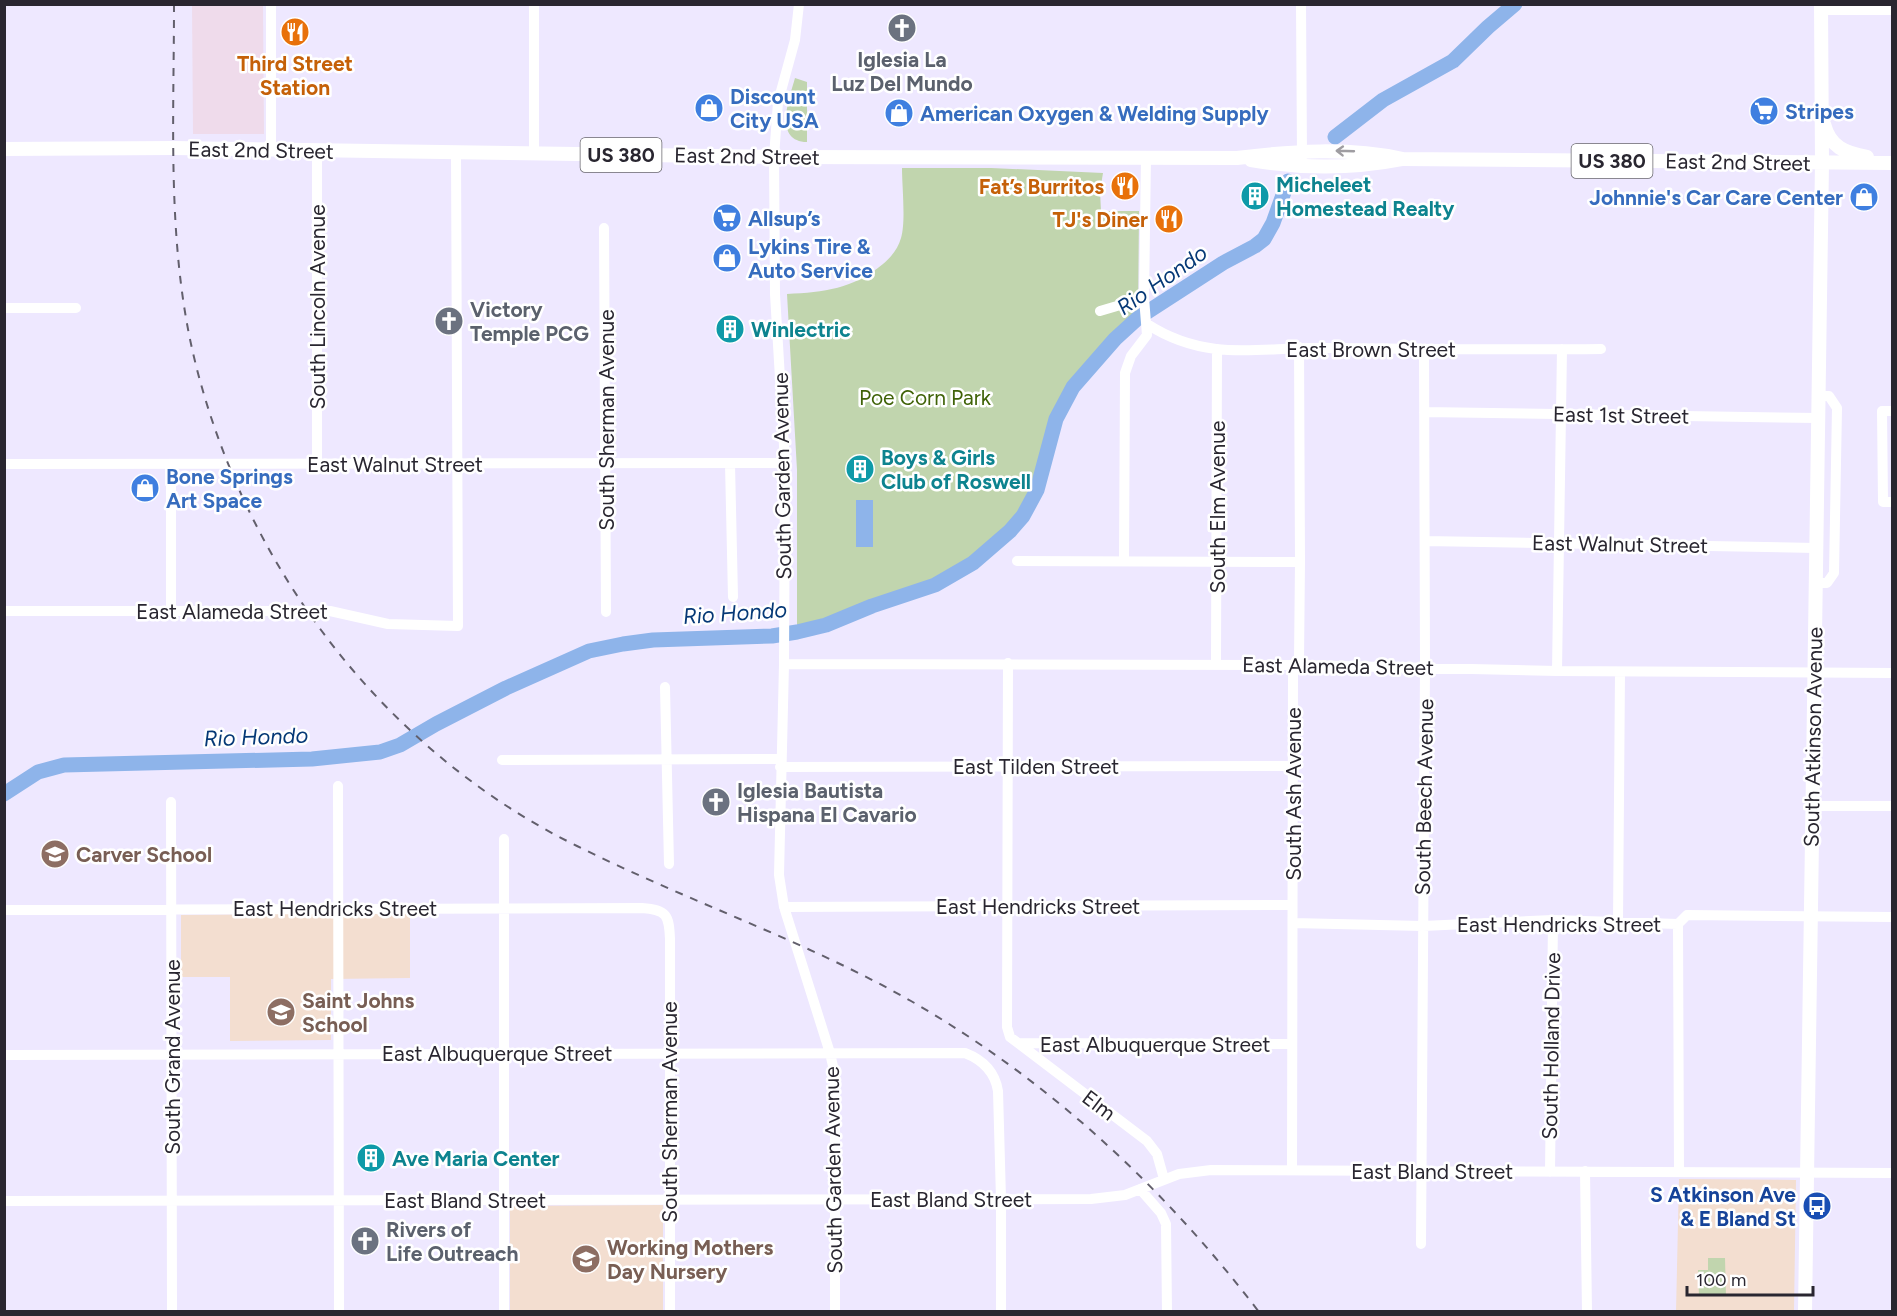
<svg xmlns="http://www.w3.org/2000/svg" width="1897" height="1316" viewBox="0 0 1897 1316" font-family="Figtree,sans-serif">
  <style>
    .industrial { fill: #efdbeb }
    .education { fill: #f3ded0 }
    .green { fill: #c1d5ae }
    .water { fill: #8eb4ea }
    .lines { fill: none; stroke-linecap: round; stroke-linejoin: round }
    .river { stroke: #8eb4ea; stroke-width: 15 }
    .minor { stroke: #fff; stroke-width: 10 }
    .major { stroke: #fff; stroke-width: 14 }
    .rail { stroke: #625f6c; stroke-width: 2; stroke-dasharray: 8 8; stroke-linecap: butt }
    .oneway { stroke: #9f9da2 }
    .labels { text-anchor: middle; dominant-baseline: central; stroke-width: 5; stroke-linejoin: round; paint-order: stroke }
    .shield { fill: #fff; stroke: #69676e; stroke-width: 1.5 }
    .shield-label { font-size: 20px; font-weight: bold; fill: #292630 }
    .worship-label { font-size: 21px; font-weight: bold; fill: #5b616d; stroke: #fff; text-anchor: start }
    .food-label { font-size: 21px; font-weight: bold; fill: #c56008; stroke: #fff; text-anchor: end }
    .shop-label { font-size: 21px; font-weight: bold; fill: #366cbe; stroke: #fff; text-anchor: start }
    .street-label { font-size: 21px; fill: #292630; stroke: #fff }
    .culture-label { font-size: 21px; font-weight: bold; fill: #0d838f; stroke: #fff; text-anchor: start }
    .park-label { font-size: 21px; fill: #3f6207; stroke: #fff }
    .education-label { font-size: 21px; font-weight: bold; fill: #785e54; stroke: #fff; text-anchor: start }
    .transit-label { font-size: 21px; font-weight: bold; fill: #164399; stroke: #fff; text-anchor: end }
    .water-label { font-size: 22px; font-style: italic; fill: #053876; stroke: #fff }
  </style>
  <rect width="100%" height="100%" fill="#eee8ff"/>
  <path class="industrial" d="M 192,5 L 263,5 L 264,134 L 193,134 Z"/>
  <path class="education" d="M 410,913 L 410,978 L 331,979 L 331,1040 L 230,1041 L 230,977 L 181,977 L 181,915 Z
    M 1679,1179 L 1796,1180 L 1794,1311 L 1676,1312 Z
    M 663,1205 L 663,1311 L 510,1311 L 510,1206 Z"/>
  <path class="green" d="M 795,78 L 807,82 L 807,142 C 773,141 789,99 795,78 Z
    M 902,168 L 991,168 L 1103,173 L 1100,191 L 1101,211 L 1139,211 L 1138,318 C 1105,345 1064,392 1052,433 C 1045,456 1043,482 1032,503 C 1015,534 967,572 935,585 C 916,593 894,598 874,605 C 848,614 825,626 797,632 L 797,470 L 787,294 C 825,292 852,289 883,264 C 891,257 898,249 901,238 C 906,221 902,187 902,168 Z
    M 1708,1258 L 1725,1258 L 1726,1296 L 1699,1296 L 1698,1270 L 1708,1270 Z"/>
  <path class="water" d="M 856,500 L 873,500 L 873,547 L 856,547 Z"/>
  <g class="lines">
    <path class="river" d="M 1335,137 L 1383,100 L 1453,61 L 1488,27 L 1515,4
      M 4,794 L 38,772 L 64,765 L 312,759 L 380,752 L 400,745 L 436,724 L 506,688 L 589,651 L 623,644 L 653,640 L 772,636 L 797,632 L 826,625 L 872,606 L 935,585 L 973,563 L 1010,531 L 1023,516 L 1037,490 L 1056,419 L 1073,387 L 1115,339 L 1138,318 L 1223,263 L 1255,246 L 1264,239 L 1273,223 L 1288,181"/>
    <path class="minor" d="M 271,4 L 271,150
      M 534,4 L 534,154
      M 799,4 L 795,40 L 778,102 L 774,157 L 775,294 L 785,463 L 784,664 L 779,875 L 784,907 L 830,1053 L 835,1075 L 835,1312
      M 1301,4 L 1302,157
      M 1821,10 L 1892,10
      M 317,151 L 317,464
      M 604,228 L 606,612
      M 4,308 L 76,308
      M 1100,311 L 1144,298
      M 1147,324 C 1167,337 1192,346 1216,349 C 1250,353 1286,347 1321,348 C 1414,349 1508,350 1601,349
      M 1892,411 L 1882,411 L 1883,502 L 1892,502
      M 1424,412 L 1818,418
      M 4,464 L 785,463
      M 171,464 L 171,610
      M 730,464 L 733,597
      M 1425,541 L 1816,548
      M 1017,561 L 1300,562
      M 1124,561 L 1125,373 L 1131,356 L 1147,335 L 1144,298 L 1146,157
      M 1815,583 L 1827,583 L 1834,573 L 1837,408 L 1829,396 L 1818,396
      M 4,611 L 330,611 L 388,624 L 458,626 L 456,152
      M 1008,663 L 1007,1027 L 1010,1037 L 1018,1043 L 1147,1141 L 1157,1154 L 1164,1179
      M 784,664 L 1296,665 L 1557,671 L 1892,673
      M 1216,664 L 1217,349
      M 1557,671 L 1562,349
      M 665,687 L 669,864
      M 502,760 L 780,759
      M 780,767 L 1292,766
      M 338,786 L 339,1312
      M 171,802 L 172,1312
      M 1813,806 L 1892,806
      M 504,839 L 504,1312
      M 784,907 L 1292,905
      M 4,910 L 642,908 C 667,910 669,915 670,939 L 670,1312
      M 1293,923 L 1423,926 L 1553,920 L 1678,924 L 1687,915 L 1892,917
      M 1618,923 L 1620,672
      M 1678,924 L 1679,1172
      M 1018,1043 L 1292,1044
      M 4,1055 L 965,1053 C 983,1060 995,1072 998,1091 L 1001,1199 L 1001,1312
      M 1292,1170 L 1293,669 L 1299,660 L 1300,562 L 1299,347
      M 1585,1171 L 1587,1312
      M 1550,1172 L 1553,920
      M 1140,1189 L 1161,1213 L 1166,1224 L 1167,1312
      M 4,1201 L 1091,1199 L 1125,1195 L 1179,1174 L 1211,1170 L 1892,1173
      M 1421,1244 L 1425,668 L 1424,349"/>
    <path class="major" d="M 1824,124 C 1830,147 1845,153 1867,157
      M 4,149 L 174,148 L 774,157 L 1237,158 C 1293,151 1347,147 1403,159
      M 1251,160 C 1302,169 1352,169 1403,159 L 1892,163
      M 1805,1312 L 1822,163 L 1821,4"/>
    <path class="rail" d="M 174,4 C 174,120 167,240 193,353 C 242,563 382,750 577,846 C 687,901 804,940 911,1001 C 1048,1080 1163,1186 1259,1312"/>
  </g>
  <defs><path id="oneway-shaft" d="M-6 0H5M1.5-3L5.5 0L1.5 3" fill="none" stroke-width="1.6" stroke-linecap="round" stroke-linejoin="round" transform="scale(1.5)"/></defs>
  <use class="oneway" href="#oneway-shaft" transform="translate(1345 151) rotate(-178)"/>
  <defs>
    <g id="church-disc" transform="scale(1.5)"><circle r="9.5" fill="#6b7280" stroke="#fff"/><path d="M-1.2-6h2.4v3.5h3.3v2.4h-3.3V6h-2.4V-.1h-3.3v-2.4h3.3Z" fill="#fff"/></g>
    <g id="restaurant-disc" transform="scale(1.5)"><circle r="9.5" fill="#e8710a" stroke="#fff"/><path d="M-5-6h1v4h1v-4h1v4h1v-4h1v5L-1.5 .5V6h-2V.5L-5-1ZM5-6V6H3V1.5H1.5Q1.5-4 5-6Z" fill="#fff"/></g>
    <g id="shop-disc" transform="scale(1.5)"><circle r="9.5" fill="#3f7fe0" stroke="#fff"/><path d="M-5-2.5h2.3a2.7 3.5 0 0 1 5.4 0H5L5.5 6h-11ZM-1.5-2.5h3a1.5 2.3 0 0 0-3 0Z" fill="#fff"/></g>
    <g id="supermarket-disc" transform="scale(1.5)"><circle r="9.5" fill="#3f7fe0" stroke="#fff"/><path d="M-6-5.5h2.5l.6 2H6L4.5 2H-2.5L-4.4-4H-6ZM-1.5 3.2a1.3 1.3 0 1 0 .1 0ZM3 3.2a1.3 1.3 0 1 0 .1 0Z" fill="#fff"/></g>
    <g id="building-disc" transform="scale(1.5)"><circle r="9.5" fill="#0f9aa8" stroke="#fff"/><path d="M-4-6H4V6H1V3H-1V6H-4ZM-2.5-4.3h1.7v1.8h-1.7ZM.8-4.3h1.7v1.8H.8ZM-2.5-1h1.7V.8h-1.7ZM.8-1h1.7V.8H.8Z" fill="#fff"/></g>
    <g id="school-disc" transform="scale(1.5)"><circle r="9.5" fill="#8d6e63" stroke="#fff"/><path d="M0-5L7-2L0 1L-7-2ZM-4 1L0 2.5L4 1V4Q0 6-4 4Z" fill="#fff"/></g>
    <g id="bus-disc" transform="scale(1.5)"><circle r="9.5" fill="#1a4fb4" stroke="#fff"/><path d="M-5-6H5V4H4V6H2V4H-2V6H-4V4H-5ZM-3.5-4V0h7V-4ZM-3.5 1.2v1.5H-2V1.2ZM2 1.2v1.5H3.5V1.2Z" fill="#fff"/></g>
  </defs>
  <g fill-rule="evenodd">
    <use href="#church-disc" x="902" y="28"/>
    <use href="#restaurant-disc" x="295" y="32"/>
    <use href="#shop-disc" x="709" y="108"/>
    <use href="#supermarket-disc" x="1764" y="111"/>
    <use href="#shop-disc" x="899" y="113"/>
    <use href="#restaurant-disc" x="1125" y="186"/>
    <use href="#building-disc" x="1255" y="196"/>
    <use href="#shop-disc" x="1864" y="197"/>
    <use href="#supermarket-disc" x="727" y="218"/>
    <use href="#restaurant-disc" x="1169" y="219"/>
    <use href="#shop-disc" x="727" y="258"/>
    <use href="#church-disc" x="449" y="321"/>
    <use href="#building-disc" x="730" y="329"/>
    <use href="#building-disc" x="860" y="469"/>
    <use href="#shop-disc" x="145" y="488"/>
    <use href="#church-disc" x="716" y="802"/>
    <use href="#school-disc" x="55" y="854"/>
    <use href="#school-disc" x="281" y="1012"/>
    <use href="#building-disc" x="371" y="1158"/>
    <use href="#bus-disc" x="1817" y="1206"/>
    <use href="#church-disc" x="365" y="1241"/>
    <use href="#school-disc" x="586" y="1259"/>
  </g>
  <g class="labels">
    <g class="shield">
      <rect x="580.5" y="138" width="81" height="34" rx="4.5"/>
      <rect x="1571.5" y="144" width="81" height="34" rx="4.5"/>
    </g>
    <g class="shield-label">
      <text x="621" y="155">US 380</text>
      <text x="1612" y="161">US 380</text>
    </g>
    <g class="worship-label">
      <text x="902" y="59" text-anchor="middle">Iglesia La<tspan x="902" dy="24">Luz Del Mundo</tspan></text>
      <text x="470" y="309">Victory<tspan x="470" dy="24">Temple PCG</tspan></text>
      <text x="737" y="790">Iglesia Bautista<tspan x="737" dy="24">Hispana El Cavario</tspan></text>
      <text x="386" y="1229">Rivers of<tspan x="386" dy="24">Life Outreach</tspan></text>
    </g>
    <g class="food-label">
      <text x="295" y="63" text-anchor="middle">Third Street<tspan x="295" dy="24">Station</tspan></text>
      <text x="1104" y="186">Fat’s Burritos</text>
      <text x="1148" y="219">TJ's Diner</text>
    </g>
    <g class="shop-label">
      <text x="730" y="96">Discount<tspan x="730" dy="24">City USA</tspan></text>
      <text x="1785" y="111">Stripes</text>
      <text x="920" y="113">American Oxygen &amp; Welding Supply</text>
      <text x="1843" y="197" text-anchor="end">Johnnie's Car Care Center</text>
      <text x="748" y="218">Allsup’s</text>
      <text x="748" y="246">Lykins Tire &amp;<tspan x="748" dy="24">Auto Service</tspan></text>
      <text x="166" y="476">Bone Springs<tspan x="166" dy="24">Art Space</tspan></text>
    </g>
    <g class="street-label">
      <text transform="translate(261 150) rotate(1)">East 2nd Street</text>
      <text transform="translate(747 156) rotate(1)">East 2nd Street</text>
      <text transform="translate(1738 162) rotate(1)">East 2nd Street</text>
      <text transform="translate(317 307) rotate(-90)">South Lincoln Avenue</text>
      <text x="1371" y="349">East Brown Street</text>
      <text transform="translate(1621 415) rotate(1)">East 1st Street</text>
      <text transform="translate(606 420) rotate(-90)">South Sherman Avenue</text>
      <text x="395" y="464">East Walnut Street</text>
      <text transform="translate(782 476) rotate(-91)">South Garden Avenue</text>
      <text transform="translate(1217 507) rotate(-90)">South Elm Avenue</text>
      <text transform="translate(1620 544) rotate(1)">East Walnut Street</text>
      <text x="232" y="611">East Alameda Street</text>
      <text transform="translate(1338 666) rotate(1)">East Alameda Street</text>
      <text transform="translate(1813 737) rotate(-89)">South Atkinson Avenue</text>
      <text x="1036" y="766">East Tilden Street</text>
      <text transform="translate(1293 794) rotate(-90)">South Ash Avenue</text>
      <text transform="translate(1424 797) rotate(-89)">South Beech Avenue</text>
      <text x="1038" y="906">East Hendricks Street</text>
      <text x="335" y="908">East Hendricks Street</text>
      <text x="1559" y="924">East Hendricks Street</text>
      <text x="1155" y="1044">East Albuquerque Street</text>
      <text transform="translate(1551 1046) rotate(-89)">South Holland Drive</text>
      <text x="497" y="1053">East Albuquerque Street</text>
      <text transform="translate(172 1057) rotate(-90)">South Grand Avenue</text>
      <text transform="translate(1099 1105) rotate(37)">Elm</text>
      <text transform="translate(669 1112) rotate(-90)">South Sherman Avenue</text>
      <text transform="translate(833 1170) rotate(-91)">South Garden Avenue</text>
      <text x="1432" y="1171">East Bland Street</text>
      <text x="951" y="1199">East Bland Street</text>
      <text x="465" y="1200">East Bland Street</text>
    </g>
    <g class="culture-label">
      <text x="1276" y="184">Micheleet<tspan x="1276" dy="24">Homestead Realty</tspan></text>
      <text x="751" y="329">Winlectric</text>
      <text x="881" y="457">Boys &amp; Girls<tspan x="881" dy="24">Club of Roswell</tspan></text>
      <text x="392" y="1158">Ave Maria Center</text>
    </g>
    <g class="park-label">
      <text x="925" y="397">Poe Corn Park</text>
    </g>
    <g class="education-label">
      <text x="76" y="854">Carver School</text>
      <text x="302" y="1000">Saint Johns<tspan x="302" dy="24">School</tspan></text>
      <text x="607" y="1247">Working Mothers<tspan x="607" dy="24">Day Nursery</tspan></text>
    </g>
    <g class="transit-label">
      <text x="1796" y="1194">S Atkinson Ave<tspan x="1796" dy="24">&amp; E Bland St</tspan></text>
    </g>
    <g class="water-label">
      <text transform="translate(1162 280) rotate(-35)">Rio Hondo</text>
      <text transform="translate(735 613) rotate(-4)">Rio Hondo</text>
      <text transform="translate(256 737) rotate(-2)">Rio Hondo</text>
    </g>
  </g>
  <rect width="1897" height="1316" fill="none" stroke="#292630" stroke-width="12"/>
  <path d="M1687 1286v9h126v-9" fill="none" stroke="#292630" stroke-width="3"/>
  <text x="1696" y="1286" font-size="18" fill="#292630" stroke="#ffffff" stroke-width="4.5" paint-order="stroke">100 m</text>
</svg>
